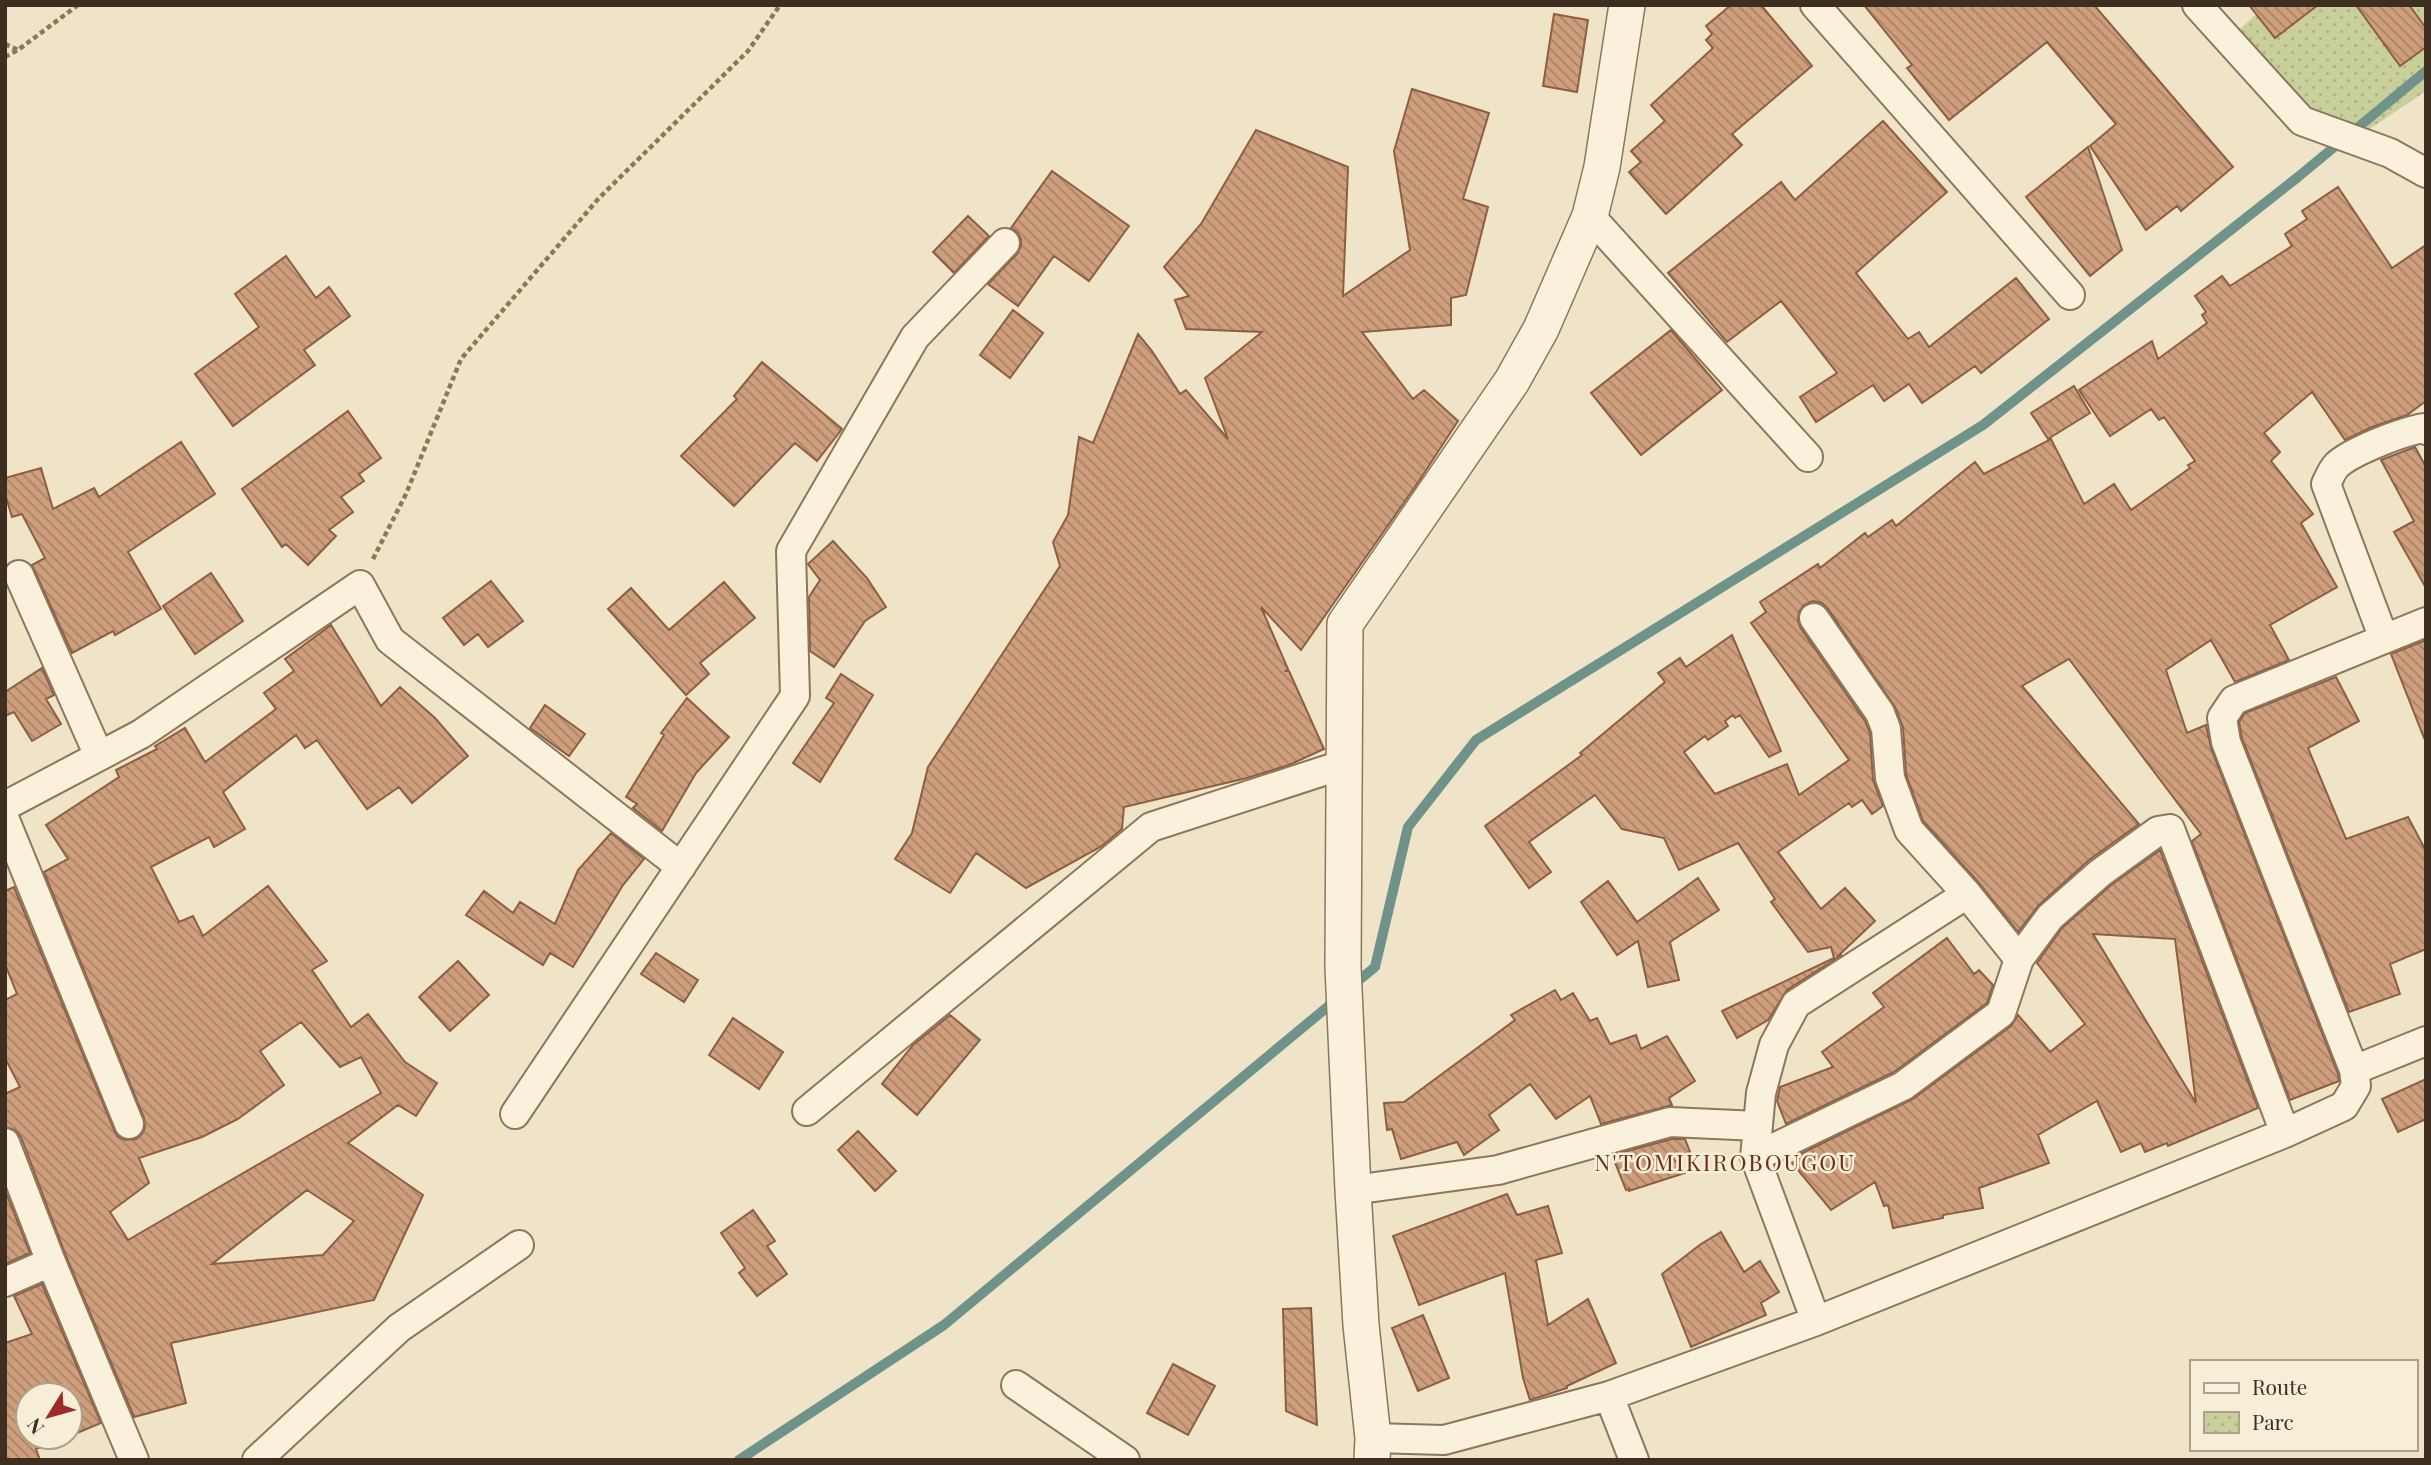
<svg xmlns="http://www.w3.org/2000/svg" width="2431" height="1465" viewBox="0 0 2431 1465" font-family="'Playfair Display',serif">
  <style>
    .park { fill: url(#park-dots) }
    .lines { fill: none; stroke-linecap: round; stroke-linejoin: round }
    .stream { stroke: #6f938a; stroke-width: 10 }
    .building { fill: url(#building-back-hatch); stroke: #8d5f41; stroke-width: 2; fill-rule: evenodd }
    .minor-casing { stroke: #8d765c; stroke-width: 32 }
    .tertiary-casing { stroke: #8d765c; stroke-width: 38 }
    .path { stroke: #8d765c; stroke-width: 4.5; stroke-dasharray: 5 3.5; stroke-linecap: butt }
    .minor { stroke: #faf1dc; stroke-width: 28 }
    .tertiary { stroke: #faf1dc; stroke-width: 35 }
    .labels { text-anchor: middle; dominant-baseline: central; stroke-width: 5; stroke-linejoin: round; paint-order: stroke }
    .quarter-label { font-size: 23px; letter-spacing: 2px; fill: #6b2e1e; stroke: #f7eed8 }
  </style>
  <defs>
    <pattern id="park-dots" width="8" height="8" patternUnits="userSpaceOnUse" patternTransform="scale(1.75)"><rect width="8" height="8" fill="#c9cf9b"/><path d="M2 2h.1M6 6h.1" fill="none" stroke="#aeb285" stroke-width="1.8" stroke-linecap="round"/></pattern>
    <pattern id="building-back-hatch" width="6" height="6" patternUnits="userSpaceOnUse" patternTransform="scale(1.75)"><rect width="6" height="6" fill="#cf9f7d"/><path d="M-1 5l2 2M0 0l6 6M5-1l2 2" fill="none" stroke="#a98266"/></pattern>
  </defs>
  <rect width="100%" height="100%" fill="#f0e4c8"/>
  <path class="park" d="M 2266,5 L 2426,5 L 2426,91 L 2365,132 L 2299,124 L 2226,42 Z"/>
  <g class="lines">
    <path class="stream" d="M 1352,986 L 1375,967 L 1408,827 L 1476,740 L 1983,425 L 2298,177 L 2426,71
      M 739,1460 L 944,1325 L 1337,999"/>
  </g>
  <path class="building" d="M 1731,5 L 1761,5 L 1812,66 L 1732,134 L 1742,145 L 1666,214 L 1629,172 L 1641,162 L 1631,151 L 1665,121 L 1651,105 L 1713,48 L 1706,40 L 1712,34 L 1706,26 Z
    M 1864,5 L 2094,5 L 2233,167 L 2181,211 L 2177,206 L 2146,230 L 2090,146 L 2116,124 L 2047,42 L 1949,120 L 1907,68 L 1912,65 Z
    M 2249,5 L 2318,5 L 2275,38 Z
    M 2356,5 L 2409,5 L 2426,28 L 2426,47 L 2400,66 Z
    M 1554,14 L 1588,20 L 1577,92 L 1543,86 Z
    M 1412,89 L 1489,113 L 1463,199 L 1488,207 L 1466,295 L 1451,298 L 1451,325 L 1362,332 L 1413,399 L 1424,390 L 1458,421 L 1419,481 L 1301,650 L 1261,607 L 1288,669 L 1286,671 L 1289,671 L 1324,749 L 1289,765 L 1247,778 L 1124,807 L 1122,829 L 1102,846 L 1026,888 L 976,853 L 950,893 L 895,859 L 912,833 L 928,767 L 1060,566 L 1053,542 L 1068,515 L 1079,437 L 1093,443 L 1138,334 L 1152,351 L 1180,394 L 1186,390 L 1228,439 L 1205,378 L 1262,332 L 1186,329 L 1175,300 L 1189,296 L 1164,267 L 1201,224 L 1256,130 L 1348,167 L 1343,296 L 1410,250 L 1394,151 Z
    M 1883,121 L 1947,192 L 1856,273 L 1908,339 L 1919,332 L 1929,347 L 2016,278 L 2049,319 L 1981,373 L 1975,366 L 1922,403 L 1909,384 L 1884,401 L 1873,385 L 1816,422 L 1800,397 L 1837,373 L 1781,301 L 1727,342 L 1668,273 L 1781,182 L 1795,200 Z
    M 2088,147 L 2122,250 L 2090,276 L 2026,197 Z
    M 1052,171 L 1129,226 L 1089,281 L 1054,256 L 1018,306 L 988,284 L 1017,254 L 1021,246 L 1021,239 L 1017,232 L 1011,228 Z
    M 2338,187 L 2392,268 L 2426,245 L 2426,401 L 2407,415 L 2372,427 L 2345,440 L 2312,392 L 2264,433 L 2280,452 L 2271,461 L 2313,514 L 2301,523 L 2337,587 L 2270,625 L 2289,660 L 2235,682 L 2211,640 L 2166,670 L 2187,733 L 2206,725 L 2211,748 L 2338,1074 L 2339,1081 L 2290,1100 L 2192,841 L 2201,834 L 2069,659 L 2022,686 L 2139,824 L 2089,860 L 2039,905 L 2018,932 L 1979,883 L 1923,821 L 1906,774 L 1903,727 L 1895,707 L 1828,609 L 1822,603 L 1813,601 L 1804,605 L 1799,612 L 1798,620 L 1800,627 L 1865,721 L 1870,733 L 1873,780 L 1883,806 L 1872,814 L 1862,800 L 1852,807 L 1849,803 L 1778,852 L 1821,909 L 1845,888 L 1875,921 L 1837,957 L 1842,955 L 1787,990 L 1768,1020 L 1737,1038 L 1722,1011 L 1834,958 L 1831,947 L 1808,952 L 1771,902 L 1775,899 L 1738,843 L 1679,870 L 1664,838 L 1622,829 L 1595,795 L 1529,842 L 1551,872 L 1529,888 L 1485,826 L 1582,755 L 1580,753 L 1665,682 L 1658,673 L 1680,658 L 1686,667 L 1732,635 L 1781,751 L 1769,757 L 1740,715 L 1735,718 L 1733,715 L 1725,721 L 1728,726 L 1708,740 L 1705,736 L 1684,752 L 1715,794 L 1787,764 L 1799,795 L 1849,760 L 1751,623 L 1766,612 L 1760,602 L 1818,564 L 1820,568 L 1865,533 L 1868,537 L 1892,520 L 1896,526 L 1975,462 L 1984,474 L 2051,439 L 2084,504 L 2114,484 L 2131,510 L 2190,468 L 2188,465 L 2195,461 L 2164,417 L 2159,420 L 2151,409 L 2110,436 L 2079,390 L 2152,341 L 2158,359 L 2207,323 L 2202,315 L 2206,312 L 2195,296 L 2222,276 L 2230,286 L 2292,246 L 2285,234 L 2307,219 L 2302,211 Z
    M 968,216 L 989,236 L 954,273 L 933,252 Z
    M 286,256 L 316,298 L 329,287 L 350,316 L 304,350 L 315,365 L 233,426 L 195,374 L 259,327 L 235,294 Z
    M 1013,310 L 1043,333 L 1010,378 L 980,355 Z
    M 1671,330 L 1722,390 L 1641,455 L 1591,393 Z
    M 762,362 L 842,429 L 817,461 L 795,443 L 734,506 L 681,456 L 737,399 L 734,396 Z
    M 2074,386 L 2090,413 L 2048,439 L 2031,413 Z
    M 348,411 L 381,458 L 359,474 L 364,481 L 341,497 L 353,512 L 329,530 L 336,536 L 308,565 L 286,544 L 282,547 L 242,489 Z
    M 181,442 L 215,494 L 128,552 L 161,609 L 115,635 L 113,631 L 72,653 L 32,565 L 45,558 L 22,514 L 12,517 L 5,494 L 5,478 L 41,468 L 53,509 L 94,488 L 99,497 Z
    M 2415,447 L 2426,467 L 2426,588 L 2394,532 L 2414,521 L 2381,460 Z
    M 833,541 L 867,578 L 886,607 L 865,621 L 834,667 L 810,651 L 809,597 L 820,580 L 808,564 Z
    M 211,573 L 243,621 L 195,654 L 163,606 Z
    M 491,581 L 523,621 L 488,647 L 478,634 L 464,645 L 443,618 Z
    M 724,582 L 755,618 L 700,663 L 709,674 L 686,695 L 608,609 L 631,588 L 669,630 Z
    M 331,625 L 381,706 L 400,687 L 435,718 L 468,756 L 412,803 L 399,787 L 367,809 L 317,740 L 305,748 L 296,735 L 223,792 L 245,829 L 214,847 L 209,837 L 151,867 L 179,922 L 193,916 L 203,936 L 268,886 L 327,961 L 312,970 L 351,1027 L 368,1014 L 405,1062 L 437,1083 L 416,1116 L 398,1105 L 348,1143 L 423,1195 L 374,1300 L 171,1343 L 186,1403 L 134,1417 L 66,1256 L 21,1137 L 15,1130 L 5,1127 L 5,1094 L 20,1087 L 5,1058 L 5,1000 L 17,994 L 5,964 L 5,891 L 14,887 L 114,1130 L 118,1137 L 126,1140 L 136,1139 L 142,1134 L 145,1127 L 144,1118 L 44,872 L 68,859 L 46,825 L 119,777 L 116,770 L 157,749 L 155,746 L 185,728 L 205,762 L 276,709 L 264,693 L 294,671 L 285,659 ZM 301,1022 L 340,1067 L 361,1057 L 381,1093 L 128,1240 L 110,1212 L 149,1183 L 139,1158 L 202,1137 L 238,1119 L 284,1085 L 260,1051 ZM 307,1190 L 354,1221 L 323,1255 L 212,1264 Z
    M 2426,640 L 2426,738 L 2424,738 L 2391,654 Z
    M 42,668 L 54,695 L 46,699 L 61,724 L 32,741 L 14,712 L 5,716 L 5,692 Z
    M 841,674 L 873,695 L 820,782 L 793,763 L 834,703 L 826,698 Z
    M 2336,677 L 2359,721 L 2308,748 L 2346,839 L 2408,817 L 2426,851 L 2426,949 L 2390,964 L 2400,994 L 2349,1012 L 2242,738 L 2239,722 L 2245,713 Z
    M 687,698 L 729,737 L 696,773 L 662,831 L 633,808 L 637,804 L 626,797 L 664,735 L 661,733 Z
    M 545,705 L 585,734 L 569,756 L 530,728 Z
    M 611,833 L 644,859 L 623,885 L 573,967 L 550,953 L 543,965 L 466,915 L 484,891 L 513,913 L 520,902 L 555,924 L 578,870 Z
    M 2160,850 L 2258,1108 L 2168,1146 L 2167,1143 L 2145,1152 L 2141,1143 L 2121,1152 L 2097,1101 L 2038,1135 L 2049,1163 L 1979,1188 L 1983,1208 L 1943,1215 L 1943,1218 L 1893,1228 L 1888,1205 L 1884,1206 L 1875,1182 L 1831,1210 L 1792,1163 L 1799,1158 L 1798,1155 L 1913,1099 L 2011,1026 L 2018,1015 L 2050,1052 L 2085,1024 L 2037,963 L 2062,928 L 2110,886 ZM 2093,934 L 2175,939 L 2196,1103 Z
    M 1698,878 L 1719,910 L 1670,942 L 1679,980 L 1648,987 L 1638,941 L 1617,955 L 1581,902 L 1608,881 L 1637,922 Z
    M 1947,938 L 1974,974 L 1979,970 L 1993,985 L 1987,1003 L 1894,1072 L 1786,1124 L 1777,1101 L 1780,1087 L 1833,1067 L 1822,1052 L 1884,1007 L 1873,993 Z
    M 656,953 L 698,980 L 684,1002 L 641,974 Z
    M 458,961 L 489,995 L 450,1031 L 419,997 Z
    M 1555,990 L 1561,1000 L 1573,993 L 1590,1021 L 1597,1018 L 1610,1044 L 1636,1035 L 1641,1049 L 1667,1036 L 1695,1081 L 1669,1098 L 1672,1105 L 1601,1124 L 1590,1096 L 1556,1119 L 1530,1084 L 1489,1115 L 1499,1130 L 1464,1155 L 1457,1142 L 1401,1159 L 1392,1129 L 1387,1130 L 1384,1103 L 1404,1102 L 1515,1020 L 1511,1015 Z
    M 950,1015 L 980,1040 L 917,1115 L 882,1084 L 913,1045 Z
    M 733,1018 L 783,1052 L 759,1089 L 709,1055 Z
    M 2426,1079 L 2426,1119 L 2398,1132 L 2382,1099 Z
    M 858,1131 L 896,1171 L 875,1191 L 838,1150 Z
    M 1672,1139 L 1685,1139 L 1690,1152 L 1673,1158 L 1685,1173 L 1629,1191 L 1629,1189 L 1626,1190 L 1612,1155 Z
    M 5,1190 L 30,1253 L 5,1264 Z
    M 1507,1194 L 1517,1215 L 1548,1206 L 1562,1253 L 1536,1260 L 1548,1325 L 1588,1299 L 1616,1363 L 1567,1386 L 1567,1388 L 1530,1400 L 1523,1378 L 1505,1273 L 1419,1305 L 1393,1236 Z
    M 753,1210 L 775,1241 L 767,1246 L 787,1274 L 757,1296 L 739,1273 L 745,1268 L 721,1233 Z
    M 1721,1232 L 1744,1272 L 1760,1261 L 1779,1292 L 1761,1303 L 1766,1315 L 1691,1347 L 1662,1274 L 1701,1244 Z
    M 42,1284 L 101,1423 L 70,1436 L 70,1395 L 28,1395 L 28,1437 L 66,1437 L 36,1449 L 40,1460 L 5,1460 L 5,1343 L 32,1334 L 14,1296 Z
    M 1311,1308 L 1317,1425 L 1286,1411 L 1283,1309 Z
    M 1423,1315 L 1449,1378 L 1418,1391 L 1392,1328 Z
    M 1173,1364 L 1215,1386 L 1188,1435 L 1147,1413 Z"/>
  <g class="lines">
    <g class="minor-casing">
      <path id="minor" d="M 1815,5 L 2070,295
        M 2197,5 L 2302,121 L 2390,153 L 2426,173
        M 1590,216 L 1808,457
        M 19,575 L 99,756
        M 1814,618 L 1880,713 L 1886,729 L 1890,778 L 1909,830 L 1967,894 L 2019,959
        M 2384,639 L 2326,484 C 2329,478 2332,470 2337,465 C 2352,451 2404,431 2424,428 L 2426,430
        M 5,806 L 141,734 L 360,585 L 390,640 L 681,867
        M 5,820 L 129,1124
        M 2354,1070 L 2426,1041
        M 807,1111 L 1151,827 L 1345,764
        M 515,1114 L 795,696 L 791,551 L 915,337 L 1005,243
        M 5,1143 L 51,1262 L 134,1460
        M 1755,1157 L 1903,1086 L 2001,1013 L 2019,959 L 2050,917 L 2100,873 L 2158,831 L 2170,829 L 2285,1133
        M 1353,1190 L 1498,1170 L 1670,1122 L 1758,1126
        M 5,1282 L 51,1262
        M 1816,1321 L 1755,1157 L 1761,1093 L 1774,1045 L 1796,1004 L 1967,894
        M 1016,1385 L 1125,1460
        M 1609,1396 L 1634,1460
        M 1373,1438 L 1444,1440 L 1609,1396 L 1816,1321 L 2285,1133 L 2344,1106 L 2356,1086 L 2354,1070 L 2226,742 L 2222,718 L 2234,700 L 2426,622
        M 257,1460 L 399,1328 L 519,1245"/>
    </g>
    <g class="tertiary-casing">
      <path id="tertiary" d="M 1372,1460 L 1373,1438 L 1361,1325 L 1353,1190 L 1343,967 L 1345,624 L 1512,381 L 1541,329 L 1590,216 L 1602,167 L 1627,5"/>
    </g>
    <path class="path" d="M 5,44 L 18,50
      M 5,57 L 18,50 L 78,5
      M 373,559 L 406,494 L 461,359 L 599,198 L 748,51 L 780,5"/>
    <use href="#minor" class="minor"/>
    <use href="#tertiary" class="tertiary"/>
  </g>
  <g class="labels">
    <g class="quarter-label">
      <text x="1725" y="1161">N'TOMIKIROBOUGOU</text>
    </g>
  </g>
  <rect width="2431" height="1465" fill="none" stroke="#3d2e20" stroke-width="14"/>
  <rect x="2190" y="1360" width="228" height="91" fill="#f7eed8" stroke="#ada18e" stroke-width="2"/>
  <rect x="2204" y="1383" width="35" height="10" fill="#faf1dc" stroke="#ada18e" stroke-width="2"/>
  <text x="2252" y="1395" font-size="21" fill="#3d2e20">Route</text>
  <rect x="2204" y="1412" width="35" height="21" fill="url(#park-dots)" stroke="#ada18e" stroke-width="2"/>
  <text x="2252" y="1430" font-size="21" fill="#3d2e20">Parc</text>
  <g transform="translate(49 1416) rotate(233)"><circle r="33" fill="#f7eed8" stroke="#ada18e" stroke-width="2"/>
  <path d="M0-5L12 26L0 18L-12 26Z" fill="#9e2a2b"/>
  <text y="-10" font-size="19" font-weight="bold" text-anchor="middle" fill="#3d2e20">N</text>
  </g>
</svg>
